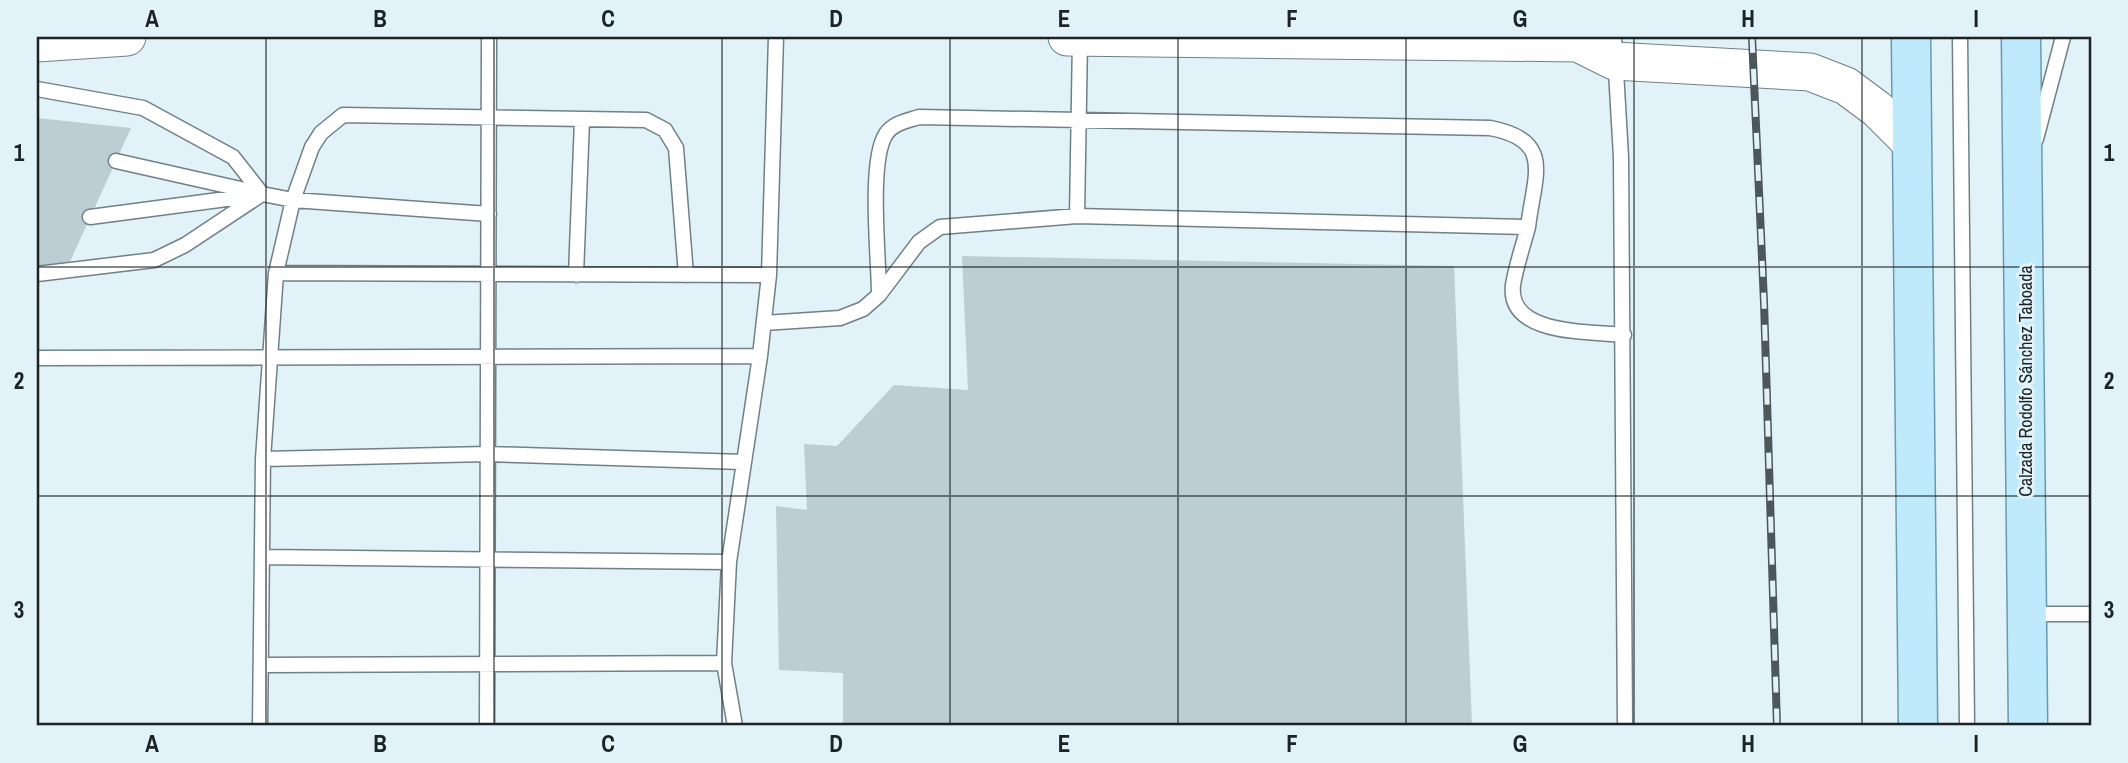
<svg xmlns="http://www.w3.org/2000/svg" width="2128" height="763" viewBox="0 0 2128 763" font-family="'Archivo Narrow',sans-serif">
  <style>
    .building { fill: #bccdd4 }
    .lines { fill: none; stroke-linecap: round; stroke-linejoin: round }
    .service-casing { stroke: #718086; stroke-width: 17 }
    .tertiary-casing { stroke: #718086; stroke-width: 39 }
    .primary-casing { stroke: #699baf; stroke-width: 41 }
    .service { stroke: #fff; stroke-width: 14 }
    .tertiary { stroke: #fff; stroke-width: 37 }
    .primary { stroke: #beeafb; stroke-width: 38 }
    .rail-casing { stroke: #4d565a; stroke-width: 8 }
    .rail { stroke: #e1f2f9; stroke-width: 5; stroke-dasharray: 16; stroke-linecap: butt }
    .grid { fill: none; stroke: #1c2325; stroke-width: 2; stroke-opacity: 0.55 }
    .labels { text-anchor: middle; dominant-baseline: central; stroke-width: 6; stroke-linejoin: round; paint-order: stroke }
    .street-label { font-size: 18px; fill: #1c2325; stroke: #e1f2f9 }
    .neatline { fill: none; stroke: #1c2325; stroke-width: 2.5 }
    .grid-label { font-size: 23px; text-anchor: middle; font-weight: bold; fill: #1c2325 }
  </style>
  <rect width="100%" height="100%" fill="#e1f2f9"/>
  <path class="building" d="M 37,118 L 131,128 L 68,266 L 37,266 Z
    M 962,256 L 1454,266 L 1472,726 L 843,726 L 843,673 L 779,670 L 776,506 L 807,510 L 804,444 L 837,446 L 894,385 L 968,390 Z"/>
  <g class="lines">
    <g class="service-casing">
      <path id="service" d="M 1614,37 L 1621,157 L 1625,726
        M 1960,37 L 1967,726
        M 37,89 L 143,108 L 233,157 L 262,194 L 293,200 L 489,214
        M 2036,139 L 2063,37
        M 116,161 L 254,192
        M 1077,216 L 1080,39
        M 90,217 L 257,195
        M 1528,227 C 1523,246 1516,266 1513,285 C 1507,336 1590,331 1624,335
        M 276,273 L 769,275
        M 37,274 L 154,260 L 185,245 L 262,194
        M 576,275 L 582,120
        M 764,323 L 840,318 L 863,309 L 879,295 L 919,242 L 940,227 L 1077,216 L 1528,227 C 1534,176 1555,140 1490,128 L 919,117 C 907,121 893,123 886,134 C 868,161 879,259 879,295
        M 37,358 L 760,356
        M 263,459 L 488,454 L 743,462
        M 262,557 L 729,562
        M 2028,614 L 2091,614
        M 261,665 L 724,663
        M 260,726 L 263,459 L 276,273 L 293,200 L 312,147 L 321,133 L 343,115 L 646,120 L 665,130 L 676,148 L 686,275
        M 487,726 L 489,37
        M 735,726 L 724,663 L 729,562 L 760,356 L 769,275 L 776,37"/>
    </g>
    <g class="tertiary-casing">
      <path id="tertiary" d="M 1067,37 L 1578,43 L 1594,37
        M 37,43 L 127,37
        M 1578,43 L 1614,61 L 1810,72 L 1846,86 L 1877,109 L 1912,144"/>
    </g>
    <g class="primary-casing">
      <path id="primary" d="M 1911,37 L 1918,726
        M 2021,37 L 2028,726"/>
    </g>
    <use href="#service" class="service"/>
    <use href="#tertiary" class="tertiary"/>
    <use href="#primary" class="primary"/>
    <g class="rail-casing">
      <path id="rail" d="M 1752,37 L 1764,302 L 1777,726"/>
    </g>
    <use href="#rail" class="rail"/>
  </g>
  <path class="grid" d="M 266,37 L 266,726M 494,37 L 494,726M 722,37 L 722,726M 950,37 L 950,726M 1178,37 L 1178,726M 1406,37 L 1406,726M 1634,37 L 1634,726M 1862,37 L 1862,726M 37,267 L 2091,267M 37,496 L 2091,496"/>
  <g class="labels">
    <g class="street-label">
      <text transform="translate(2025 381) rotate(-90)">Calzada Rodolfo Sánchez Taboada</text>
    </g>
  </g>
  <rect width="2128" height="763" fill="none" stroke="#e1f2f9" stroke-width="77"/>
  <rect x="38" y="38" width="2052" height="686" class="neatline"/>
  <g class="grid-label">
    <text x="152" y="27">A</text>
    <text x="380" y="27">B</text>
    <text x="608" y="27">C</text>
    <text x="836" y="27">D</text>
    <text x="1064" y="27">E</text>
    <text x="1292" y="27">F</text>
    <text x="1520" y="27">G</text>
    <text x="1748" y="27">H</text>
    <text x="1976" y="27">I</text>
    <text x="19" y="161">1</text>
    <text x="2109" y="161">1</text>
    <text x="19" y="389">2</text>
    <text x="2109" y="389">2</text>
    <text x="19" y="618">3</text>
    <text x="2109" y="618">3</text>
    <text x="152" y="752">A</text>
    <text x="380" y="752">B</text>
    <text x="608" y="752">C</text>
    <text x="836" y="752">D</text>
    <text x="1064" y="752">E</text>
    <text x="1292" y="752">F</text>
    <text x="1520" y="752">G</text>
    <text x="1748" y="752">H</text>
    <text x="1976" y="752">I</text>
  </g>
</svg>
